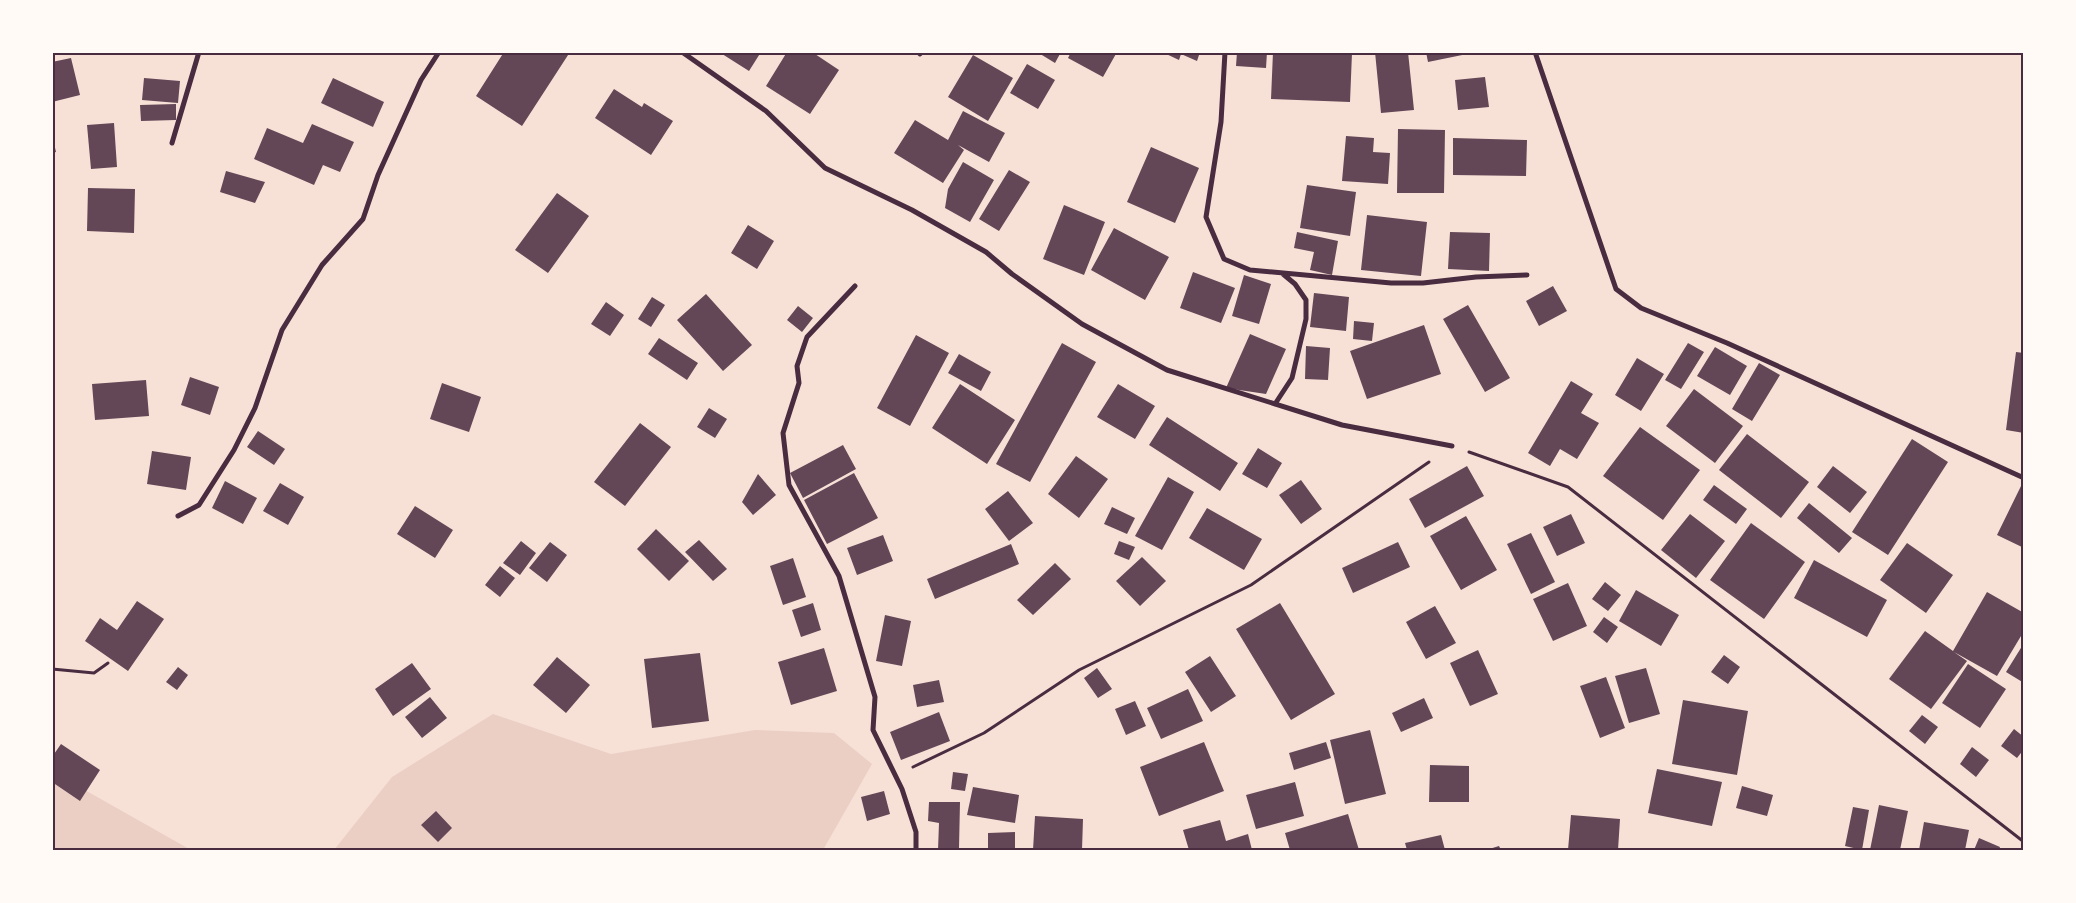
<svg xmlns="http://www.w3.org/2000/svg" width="2076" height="903" viewBox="0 0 2076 903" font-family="'Noto Sans',sans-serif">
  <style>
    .green { fill: #ebcfc5 }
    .building { fill: #644757 }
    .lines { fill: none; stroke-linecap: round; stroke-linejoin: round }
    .path { stroke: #4a2c40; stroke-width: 3 }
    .minor { stroke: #4a2c40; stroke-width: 5 }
    .neatline { fill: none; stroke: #4a2c40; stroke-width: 2 }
  </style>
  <rect width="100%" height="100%" fill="#f7e1d7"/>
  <path class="green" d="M 493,714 L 611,754 L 755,730 L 834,733 L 872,764 L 823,850 L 334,850 L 392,777 Z
    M 53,772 L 191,850 L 53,850 Z"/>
  <path class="building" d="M 504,52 L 570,52 L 522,126 L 476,96 Z
    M 719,52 L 761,52 L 749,71 Z
    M 787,52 L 812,52 L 839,70 L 810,114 L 766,86 Z
    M 1037,52 L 1061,52 L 1055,63 Z
    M 1071,52 L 1117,52 L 1103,77 L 1068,58 Z
    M 1162,52 L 1200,52 L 1197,61 L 1181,54 L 1179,60 Z
    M 1237,52 L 1267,52 L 1266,68 L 1236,66 Z
    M 1273,52 L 1352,53 L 1350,102 L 1271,99 Z
    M 1375,52 L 1408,52 L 1414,110 L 1381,113 Z
    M 1426,52 L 1472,52 L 1472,53 L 1428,62 Z
    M 973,55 L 1013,78 L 988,121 L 948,97 Z
    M 71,58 L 80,95 L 52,102 L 52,62 Z
    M 1027,64 L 1055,80 L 1038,109 L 1010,93 Z
    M 1485,77 L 1489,107 L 1458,110 L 1455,80 Z
    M 144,78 L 180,81 L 178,103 L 142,100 Z
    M 333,78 L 384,102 L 373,127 L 321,103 Z
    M 614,89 L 642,107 L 644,103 L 673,121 L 651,155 L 595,118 Z
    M 176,104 L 176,120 L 141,121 L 140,105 Z
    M 963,111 L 1005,133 L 989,162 L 958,145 L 964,150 L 943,183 L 894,153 L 915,120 L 948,140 Z
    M 114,123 L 117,167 L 91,169 L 87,125 Z
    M 312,124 L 354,142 L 340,172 L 323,165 L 314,185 L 254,159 L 267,128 L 303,143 Z
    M 1398,129 L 1445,130 L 1444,193 L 1397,193 Z
    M 52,135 L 56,152 L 52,153 Z
    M 1346,136 L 1374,138 L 1373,152 L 1390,153 L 1388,184 L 1342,181 Z
    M 1453,138 L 1527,140 L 1526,176 L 1453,175 Z
    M 1151,147 L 1199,168 L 1175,223 L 1127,202 Z
    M 963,162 L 994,180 L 970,222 L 945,208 L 948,189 Z
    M 1009,170 L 1030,182 L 999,231 L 979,219 Z
    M 226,171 L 265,182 L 255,203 L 220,192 Z
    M 1307,185 L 1356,192 L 1350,236 L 1300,228 Z
    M 88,188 L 135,189 L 134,233 L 87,231 Z
    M 557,193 L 589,216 L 548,273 L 515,250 Z
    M 1064,205 L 1105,222 L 1084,275 L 1043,259 Z
    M 1367,215 L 1427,222 L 1421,276 L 1361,270 Z
    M 748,225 L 774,241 L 757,269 L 731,253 Z
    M 1114,228 L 1169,257 L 1145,300 L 1091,270 Z
    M 1297,232 L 1338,241 L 1332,275 L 1310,270 L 1314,252 L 1294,248 Z
    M 1450,232 L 1490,233 L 1489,271 L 1448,269 Z
    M 1193,272 L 1235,288 L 1221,323 L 1180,308 Z
    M 1244,275 L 1271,284 L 1259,324 L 1232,316 Z
    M 1553,286 L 1567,311 L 1539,326 L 1526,301 Z
    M 1314,293 L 1349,297 L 1346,331 L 1310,327 Z
    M 706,294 L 752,345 L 723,371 L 677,320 Z
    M 652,297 L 665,305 L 651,327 L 638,319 Z
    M 606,302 L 624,315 L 610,336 L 591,324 Z
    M 1468,305 L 1510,378 L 1485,392 L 1443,319 Z
    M 798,306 L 813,318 L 802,332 L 787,320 Z
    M 1354,321 L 1374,323 L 1372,341 L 1353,339 Z
    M 1424,325 L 1441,374 L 1367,399 L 1350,351 Z
    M 1250,334 L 1286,349 L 1266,394 L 1226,388 Z
    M 916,335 L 949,353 L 910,426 L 877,408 Z
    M 659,338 L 698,363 L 687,380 L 648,354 Z
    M 1062,343 L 1096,362 L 1030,482 L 996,464 Z
    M 1688,343 L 1704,352 L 1681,389 L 1665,380 Z
    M 1306,346 L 1330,348 L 1328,380 L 1305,379 Z
    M 1715,347 L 1747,366 L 1730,395 L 1697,376 Z
    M 2016,352 L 2024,353 L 2024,433 L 2006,430 Z
    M 959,354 L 991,372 L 981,391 L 948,373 Z
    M 1637,358 L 1664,374 L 1641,411 L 1615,395 Z
    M 1759,363 L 1780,375 L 1752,421 L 1732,409 Z
    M 190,377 L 219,387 L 210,415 L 181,405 Z
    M 146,380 L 149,416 L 95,420 L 92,384 Z
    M 1571,381 L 1593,394 L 1581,413 L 1599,423 L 1577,459 L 1560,449 L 1550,466 L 1528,453 Z
    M 442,383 L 481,397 L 469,432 L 430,419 Z
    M 960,384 L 1015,420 L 987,464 L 932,428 Z
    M 1118,384 L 1155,406 L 1135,439 L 1097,417 Z
    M 1694,389 L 1743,426 L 1715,463 L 1666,426 Z
    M 709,408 L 727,419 L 715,438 L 697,427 Z
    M 1167,417 L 1238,463 L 1220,491 L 1149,445 Z
    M 640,423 L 671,447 L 625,506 L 594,482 Z
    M 1640,427 L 1700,470 L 1663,520 L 1603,476 Z
    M 258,431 L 285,449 L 274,465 L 247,447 Z
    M 1747,434 L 1809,482 L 1781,518 L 1719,470 Z
    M 1912,439 L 1948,462 L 1888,555 L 1852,532 Z
    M 843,445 L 856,469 L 803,498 L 790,473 Z
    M 1258,448 L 1282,463 L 1267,488 L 1242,474 Z
    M 152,451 L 191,457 L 186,490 L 147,484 Z
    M 1076,456 L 1108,479 L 1079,518 L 1048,494 Z
    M 1467,466 L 1484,496 L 1425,528 L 1409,499 Z
    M 1833,466 L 1867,492 L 1850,513 L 1817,487 Z
    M 854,473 L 878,518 L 827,544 L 804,500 Z
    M 758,474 L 776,495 L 753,515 L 742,502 Z
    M 1168,477 L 1194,492 L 1162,550 L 1135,536 Z
    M 1301,480 L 1322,509 L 1301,524 L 1279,495 Z
    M 225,481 L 257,498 L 243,524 L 212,508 Z
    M 280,483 L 304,497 L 288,525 L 263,511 Z
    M 1714,485 L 1747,509 L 1736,524 L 1703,500 Z
    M 2021,486 L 2024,488 L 2024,548 L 1997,535 Z
    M 1008,491 L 1033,523 L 1009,541 L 985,509 Z
    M 1809,503 L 1852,538 L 1839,553 L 1797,518 Z
    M 415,506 L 453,530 L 435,558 L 397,534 Z
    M 1112,507 L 1135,518 L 1127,534 L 1104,524 Z
    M 1207,508 L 1262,539 L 1244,570 L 1189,538 Z
    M 1571,514 L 1585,543 L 1557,556 L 1543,527 Z
    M 1690,514 L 1725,541 L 1696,578 L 1661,550 Z
    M 1466,516 L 1497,570 L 1461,590 L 1430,536 Z
    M 1751,523 L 1805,562 L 1764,619 L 1710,580 Z
    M 656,529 L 689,561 L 669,581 L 637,549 Z
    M 1531,533 L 1555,582 L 1531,594 L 1507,544 Z
    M 883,535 L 893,561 L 857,575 L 847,548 Z
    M 699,540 L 727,569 L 713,581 L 685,552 Z
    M 521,541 L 536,553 L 520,575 L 503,563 Z
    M 1119,541 L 1135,547 L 1129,560 L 1114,554 Z
    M 550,542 L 567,555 L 547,582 L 529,568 Z
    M 1398,542 L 1410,567 L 1353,593 L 1342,568 Z
    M 1907,543 L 1953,575 L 1926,613 L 1880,580 Z
    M 1011,544 L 1019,564 L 935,599 L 927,579 Z
    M 1142,557 L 1166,581 L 1140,606 L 1116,581 Z
    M 793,558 L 806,597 L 783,605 L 770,566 Z
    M 1814,560 L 1887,600 L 1867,637 L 1794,598 Z
    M 1055,563 L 1071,579 L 1033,615 L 1017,600 Z
    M 500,566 L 515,578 L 500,597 L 485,585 Z
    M 1605,582 L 1621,595 L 1608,611 L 1592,599 Z
    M 1568,583 L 1587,626 L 1553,641 L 1533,599 Z
    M 1636,590 L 1679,615 L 1661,646 L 1619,621 Z
    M 1987,592 L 2024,613 L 2024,631 L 1997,676 L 1954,652 L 1967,661 L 1931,709 L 1889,679 L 1925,631 L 1953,651 Z
    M 137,601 L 164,619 L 128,671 L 85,641 L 100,618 L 117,630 Z
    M 813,603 L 821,630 L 801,637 L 792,610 Z
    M 1280,603 L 1335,694 L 1291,720 L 1236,629 Z
    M 1435,606 L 1456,643 L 1426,659 L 1406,622 Z
    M 885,615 L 911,621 L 902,666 L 876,661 Z
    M 1604,617 L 1618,627 L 1607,643 L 1593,632 Z
    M 2024,643 L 2024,683 L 2006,672 Z
    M 824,648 L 837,691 L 791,705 L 778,662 Z
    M 1478,650 L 1498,694 L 1470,706 L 1450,663 Z
    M 700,653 L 709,721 L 652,728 L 644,659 Z
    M 1724,655 L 1740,667 L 1728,684 L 1711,672 Z
    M 1210,656 L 1236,696 L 1211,712 L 1185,672 Z
    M 557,657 L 590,685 L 566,713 L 533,685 Z
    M 412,663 L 431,689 L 393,716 L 375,689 Z
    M 1968,664 L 2006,689 L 1980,728 L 1942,703 Z
    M 178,667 L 188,675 L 177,690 L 166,682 Z
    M 1097,668 L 1112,689 L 1098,698 L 1084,678 Z
    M 1646,668 L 1660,714 L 1629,723 L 1615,676 Z
    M 1606,677 L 1625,728 L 1600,738 L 1580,686 Z
    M 939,680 L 944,702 L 917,707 L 913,685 Z
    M 1188,689 L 1203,721 L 1161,739 L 1147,708 Z
    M 430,697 L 447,718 L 422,738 L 405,717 Z
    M 1424,698 L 1433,718 L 1401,732 L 1392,713 Z
    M 1683,700 L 1748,711 L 1737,775 L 1672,764 Z
    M 1135,701 L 1146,726 L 1126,735 L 1115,709 Z
    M 939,712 L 950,741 L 901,760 L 890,732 Z
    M 1922,715 L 1938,727 L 1925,744 L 1909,731 Z
    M 2014,729 L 2024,737 L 2024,749 L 2017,758 L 2001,746 Z
    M 1370,730 L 1386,794 L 1345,804 L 1330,740 Z
    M 1204,742 L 1224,791 L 1159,816 L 1140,767 Z
    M 1326,742 L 1331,758 L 1294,770 L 1289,753 Z
    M 61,744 L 100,770 L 80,801 L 52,782 L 52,757 Z
    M 1972,747 L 1989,760 L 1976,777 L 1960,764 Z
    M 1430,765 L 1469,766 L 1469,802 L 1429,802 Z
    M 1657,769 L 1722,782 L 1712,826 L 1648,813 Z
    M 953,772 L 968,774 L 965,791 L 951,789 Z
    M 1295,782 L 1304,816 L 1256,829 L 1246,795 Z
    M 1742,786 L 1773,795 L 1767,816 L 1736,808 Z
    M 973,787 L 1019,795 L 1015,823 L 967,815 Z
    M 884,791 L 890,814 L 867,821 L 861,797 Z
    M 929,802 L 960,802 L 959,848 L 938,850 L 939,823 L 928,821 Z
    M 1879,805 L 1908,811 L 1900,850 L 1870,850 Z
    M 1853,807 L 1869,810 L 1862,850 L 1845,846 Z
    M 436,811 L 452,828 L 438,842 L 421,825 Z
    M 1348,814 L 1359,850 L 1290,850 L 1285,833 Z
    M 1571,815 L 1620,819 L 1618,850 L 1568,850 Z
    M 1035,816 L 1083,819 L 1082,850 L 1033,850 Z
    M 1220,820 L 1226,841 L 1248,834 L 1252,850 L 1189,850 L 1183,830 Z
    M 1924,822 L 1969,830 L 1965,850 L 1919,850 Z
    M 1015,832 L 1015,850 L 988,850 L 988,833 Z
    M 1441,835 L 1445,850 L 1407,850 L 1405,843 Z
    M 1979,838 L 2000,847 L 1999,850 L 1974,850 Z
    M 1499,846 L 1501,850 L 1486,850 Z"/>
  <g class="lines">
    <path class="path" d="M 1469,452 L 1568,487 L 2024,842
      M 52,669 L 94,673 L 108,663
      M 913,767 L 984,733 L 1079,670 L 1251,585 L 1429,462"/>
    <path class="minor" d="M 682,52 L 766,111 L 825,168 L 912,210 L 986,252 L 1012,274 L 1082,324 L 1167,370 L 1342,425 L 1452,446
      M 1225,52 L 1221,122 L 1206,217 L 1224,259 L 1250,270 L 1391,283 L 1423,283 L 1476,277 L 1527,275
      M 1535,52 L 1616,289 L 1641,308 L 1727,343 L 2024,478
      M 920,54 L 921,52
      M 172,143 L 199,52
      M 855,286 L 807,337 L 797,366 L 799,383 L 783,433 L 789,485 L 839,576 L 875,697 L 873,730 L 902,789 L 916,832 L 916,850
      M 1275,404 L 1292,378 L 1306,319 L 1306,300 L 1295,284 L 1283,274
      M 178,516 L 199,505 L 234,450 L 255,408 L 282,330 L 322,265 L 363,219 L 378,175 L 421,80 L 439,52"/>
  </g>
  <rect width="2076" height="903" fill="none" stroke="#fffaf5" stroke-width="108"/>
  <rect x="54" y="54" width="1968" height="795" class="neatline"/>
</svg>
